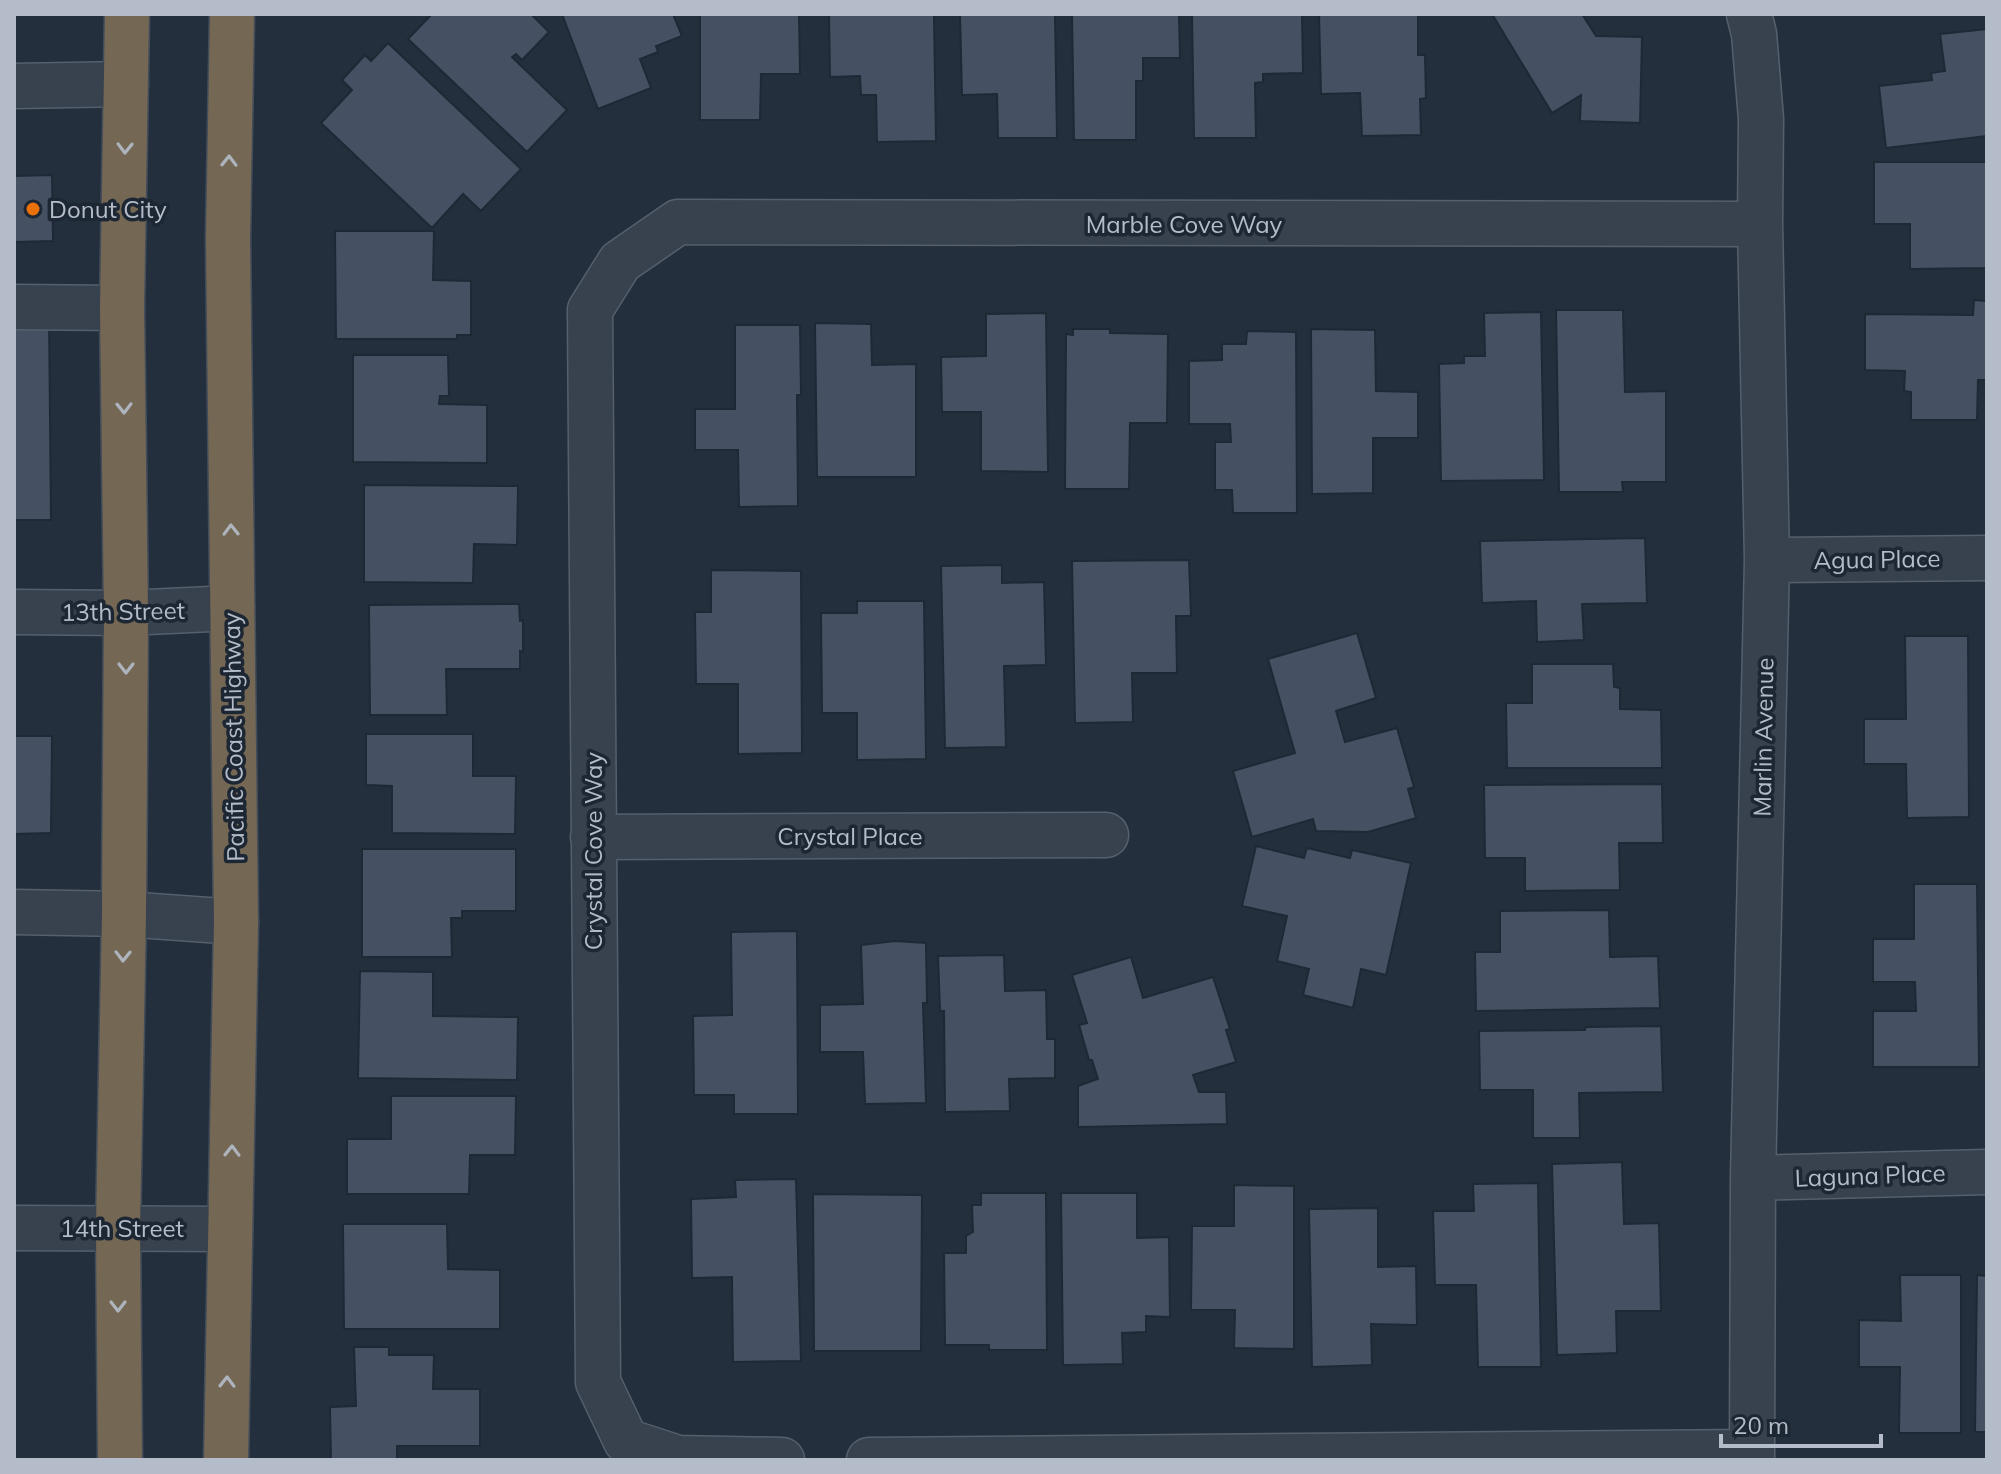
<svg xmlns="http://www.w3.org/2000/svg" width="2001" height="1474" viewBox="0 0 2001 1474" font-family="Mulish,sans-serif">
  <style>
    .building { fill: #455162; stroke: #1f2835; stroke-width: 2 }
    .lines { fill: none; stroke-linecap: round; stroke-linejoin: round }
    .minor-casing { stroke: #565f6c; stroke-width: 47 }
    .highway-casing { stroke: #434c59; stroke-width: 47 }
    .minor { stroke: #38414e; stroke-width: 44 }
    .highway { stroke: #746855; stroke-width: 44 }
    .oneway { stroke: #aeb4bd }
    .food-dot { fill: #e8710a; stroke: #1d2633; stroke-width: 3 }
    .labels { text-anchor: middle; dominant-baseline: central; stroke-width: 7; stroke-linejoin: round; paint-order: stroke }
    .poi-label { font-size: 24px; fill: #b4bcc9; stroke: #1d2633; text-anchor: start }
    .street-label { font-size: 24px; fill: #b4bcc9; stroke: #1d2633 }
  </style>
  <rect width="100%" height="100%" fill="#242f3e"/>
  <path class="building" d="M 432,14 L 531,14 L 549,32 L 522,60 L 516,54 L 512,57 L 567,110 L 527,152 L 408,39 Z
    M 562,14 L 673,14 L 682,36 L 656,46 L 658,52 L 640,59 L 651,88 L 598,109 Z
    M 700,14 L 799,14 L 800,74 L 761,74 L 760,120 L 700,120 Z
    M 829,14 L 934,14 L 936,141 L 877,142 L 876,95 L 861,95 L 860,76 L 830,77 Z
    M 960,14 L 1055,14 L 1057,138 L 998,138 L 997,94 L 962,95 Z
    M 1072,14 L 1179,14 L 1180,58 L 1143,58 L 1143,81 L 1136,81 L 1136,140 L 1074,140 Z
    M 1192,14 L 1302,14 L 1303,73 L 1263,74 L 1263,82 L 1255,83 L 1256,138 L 1194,138 Z
    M 1319,14 L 1418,14 L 1418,55 L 1425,55 L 1426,98 L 1420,99 L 1421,135 L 1362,136 L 1360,93 L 1321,94 Z
    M 1492,14 L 1582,14 L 1596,36 L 1642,37 L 1640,123 L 1580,121 L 1581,95 L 1552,113 Z
    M 1987,29 L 1987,136 L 1886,148 L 1879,86 L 1932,80 L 1931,73 L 1945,71 L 1940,34 Z
    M 388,43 L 521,169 L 481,211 L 463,194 L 432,228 L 321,123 L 352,90 L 342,80 L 365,55 L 371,61 Z
    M 1874,162 L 1987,162 L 1987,268 L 1910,269 L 1910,224 L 1874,224 Z
    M 52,175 L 53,241 L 14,242 L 14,176 Z
    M 335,231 L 434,231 L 433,280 L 471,281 L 471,335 L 457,335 L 457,339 L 336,339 Z
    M 1974,300 L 1987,301 L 1987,380 L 1978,380 L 1977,420 L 1911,420 L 1911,392 L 1904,391 L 1905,371 L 1865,370 L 1865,314 L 1973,315 Z
    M 1556,310 L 1623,310 L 1625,392 L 1666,391 L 1666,482 L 1622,482 L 1623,492 L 1559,492 Z
    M 1541,312 L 1544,480 L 1441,481 L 1439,364 L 1464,363 L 1464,356 L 1485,356 L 1484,313 Z
    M 1046,313 L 1048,472 L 981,471 L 981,412 L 942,412 L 941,357 L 986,356 L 986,314 Z
    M 49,314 L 51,520 L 14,520 L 14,315 Z
    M 815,323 L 871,324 L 872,365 L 916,364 L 916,477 L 817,477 Z
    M 735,325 L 800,325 L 801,395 L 797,395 L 798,506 L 739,507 L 738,450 L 695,450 L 695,409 L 735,409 Z
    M 1073,329 L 1110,329 L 1110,333 L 1168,334 L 1167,423 L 1130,423 L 1129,489 L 1065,489 L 1066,334 L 1073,335 Z
    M 1311,329 L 1375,330 L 1376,391 L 1418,392 L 1418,438 L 1373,438 L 1373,493 L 1312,494 Z
    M 1247,331 L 1296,332 L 1297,513 L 1233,513 L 1232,490 L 1215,490 L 1215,442 L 1231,442 L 1230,424 L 1189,424 L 1189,361 L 1222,360 L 1222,344 L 1246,344 Z
    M 353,355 L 448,355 L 449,396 L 440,396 L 439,404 L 487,405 L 487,463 L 353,462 Z
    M 364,485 L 518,486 L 517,545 L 474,544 L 473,583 L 364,582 Z
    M 1645,538 L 1647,603 L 1582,604 L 1584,640 L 1537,642 L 1536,601 L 1482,603 L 1480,541 Z
    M 1189,560 L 1191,616 L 1176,616 L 1177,673 L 1132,673 L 1133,722 L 1075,723 L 1072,561 Z
    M 1002,565 L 1002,583 L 1044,582 L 1046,665 L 1004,666 L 1006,747 L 945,748 L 941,566 Z
    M 711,570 L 801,571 L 802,753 L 738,754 L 738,684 L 696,684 L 695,612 L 711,612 Z
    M 857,601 L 924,601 L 926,759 L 857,760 L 857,713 L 822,713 L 821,613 L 857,613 Z
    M 519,604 L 520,621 L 523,620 L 523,652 L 520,651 L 520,669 L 446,669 L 447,715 L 370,715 L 369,605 Z
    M 1357,633 L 1376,698 L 1336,711 L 1345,742 L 1397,728 L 1414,787 L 1408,789 L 1416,818 L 1368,832 L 1316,831 L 1313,819 L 1252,837 L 1233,771 L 1295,753 L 1268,659 Z
    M 1905,636 L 1968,636 L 1969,817 L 1907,818 L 1906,764 L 1864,764 L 1864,719 L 1906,719 Z
    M 1532,664 L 1613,664 L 1614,687 L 1620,688 L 1620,709 L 1661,710 L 1662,768 L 1507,768 L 1506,703 L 1532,703 Z
    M 366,734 L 473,734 L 473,776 L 516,776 L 515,834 L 392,833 L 392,786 L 366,785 Z
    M 14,736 L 52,736 L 51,833 L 14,834 Z
    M 1662,784 L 1663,843 L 1619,843 L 1620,890 L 1525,891 L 1525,858 L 1485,858 L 1484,785 Z
    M 1256,846 L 1304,858 L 1307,848 L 1350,858 L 1352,850 L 1411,863 L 1386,975 L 1361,969 L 1353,1008 L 1303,995 L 1309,969 L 1277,961 L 1287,916 L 1242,906 Z
    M 362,849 L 516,849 L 516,911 L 462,911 L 462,918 L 451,918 L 452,957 L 362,957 Z
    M 1914,884 L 1977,884 L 1979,1067 L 1873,1067 L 1873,1011 L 1916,1011 L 1915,982 L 1873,982 L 1873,939 L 1914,939 Z
    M 1609,910 L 1610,957 L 1658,956 L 1660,1008 L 1476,1011 L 1475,952 L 1500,952 L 1500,911 Z
    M 797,931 L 798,1114 L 734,1114 L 734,1095 L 694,1095 L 693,1016 L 732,1015 L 731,932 Z
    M 895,941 L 926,943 L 927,1003 L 923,1003 L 926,1103 L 865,1104 L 863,1052 L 820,1052 L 820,1005 L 863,1004 L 861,945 Z
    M 1004,955 L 1005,991 L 1046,990 L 1047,1039 L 1055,1039 L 1055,1078 L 1009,1079 L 1010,1111 L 945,1112 L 944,1011 L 940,1011 L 938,956 Z
    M 1131,957 L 1143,998 L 1213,977 L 1230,1029 L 1226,1030 L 1236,1062 L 1193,1075 L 1199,1092 L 1226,1092 L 1227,1124 L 1078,1127 L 1078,1086 L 1098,1079 L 1092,1060 L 1089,1060 L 1079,1025 L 1087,1023 L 1072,975 Z
    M 360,971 L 433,972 L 433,1016 L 518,1017 L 517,1080 L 358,1078 Z
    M 1661,1026 L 1663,1092 L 1579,1093 L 1580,1138 L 1533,1138 L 1533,1090 L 1480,1090 L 1479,1031 L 1585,1030 L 1586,1027 Z
    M 391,1096 L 516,1096 L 515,1155 L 470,1155 L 469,1194 L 347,1194 L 347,1139 L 391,1139 Z
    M 1622,1162 L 1624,1224 L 1659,1223 L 1661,1311 L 1616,1311 L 1617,1353 L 1557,1355 L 1552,1164 Z
    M 796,1179 L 801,1361 L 733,1362 L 732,1277 L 692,1278 L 691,1199 L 736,1197 L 735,1180 Z
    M 1538,1183 L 1541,1367 L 1478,1367 L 1476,1285 L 1435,1285 L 1433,1211 L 1474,1211 L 1473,1184 Z
    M 1234,1185 L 1294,1186 L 1294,1349 L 1234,1348 L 1235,1310 L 1191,1310 L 1192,1226 L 1234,1226 Z
    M 981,1193 L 1046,1193 L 1047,1350 L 989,1350 L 989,1345 L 945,1345 L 944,1253 L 966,1253 L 966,1236 L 973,1232 L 972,1205 L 981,1205 Z
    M 1061,1193 L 1137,1193 L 1137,1238 L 1169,1237 L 1170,1317 L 1146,1316 L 1146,1332 L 1122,1333 L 1123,1364 L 1063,1365 Z
    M 813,1194 L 922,1195 L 921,1351 L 814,1351 Z
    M 1378,1208 L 1378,1267 L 1416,1266 L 1417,1325 L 1371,1324 L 1372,1365 L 1312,1367 L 1309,1209 Z
    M 343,1224 L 447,1224 L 448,1269 L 500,1270 L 500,1329 L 344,1329 Z
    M 1900,1275 L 1961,1275 L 1961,1433 L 1899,1433 L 1900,1367 L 1859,1367 L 1859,1320 L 1901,1321 Z
    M 1977,1275 L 1987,1276 L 1987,1432 L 1975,1432 Z
    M 354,1347 L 389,1347 L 389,1355 L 434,1355 L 433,1389 L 480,1389 L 480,1446 L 397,1446 L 397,1460 L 331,1460 L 330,1407 L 356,1406 Z"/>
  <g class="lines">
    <g class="minor-casing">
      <path id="minor" d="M 1749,14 L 1754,34 L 1761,119 L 1760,224 L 1767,560 L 1753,1178 L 1752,1460
        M 14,86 L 126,84
        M 14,307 L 122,308
        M 1767,560 L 1987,558
        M 14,612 L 126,613 L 232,608
        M 593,837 L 1106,835
        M 14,912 L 124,914 L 236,922
        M 1753,1178 L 1987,1172
        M 14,1228 L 230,1229
        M 782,1460 L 678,1458 L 626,1441 L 598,1382 L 590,310 L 620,262 L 678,222 L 1760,224
        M 869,1460 L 1752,1452"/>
    </g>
    <g class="highway-casing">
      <path id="highway" d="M 120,1460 L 118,1228 L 124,914 L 126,613 L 122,308 L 127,14
        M 226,1460 L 236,922 L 228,239 L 232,14"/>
    </g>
    <use href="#minor" class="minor"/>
    <use href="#highway" class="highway"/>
  </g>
  <defs><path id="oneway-chevron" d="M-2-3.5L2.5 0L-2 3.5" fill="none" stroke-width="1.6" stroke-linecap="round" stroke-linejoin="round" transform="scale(2)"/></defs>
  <g class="oneway">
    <use href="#oneway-chevron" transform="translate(125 148) rotate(91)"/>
    <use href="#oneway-chevron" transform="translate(229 161) rotate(-89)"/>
    <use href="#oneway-chevron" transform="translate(124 408) rotate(89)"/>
    <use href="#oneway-chevron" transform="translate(231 530) rotate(-91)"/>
    <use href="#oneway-chevron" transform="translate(126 668) rotate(90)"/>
    <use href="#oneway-chevron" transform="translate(123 956) rotate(91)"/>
    <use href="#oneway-chevron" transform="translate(232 1151) rotate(-89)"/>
    <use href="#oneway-chevron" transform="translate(118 1306) rotate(90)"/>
    <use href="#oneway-chevron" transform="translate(227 1382) rotate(-89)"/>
  </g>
  <circle class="food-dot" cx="33" cy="209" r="8"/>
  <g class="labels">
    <g class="poi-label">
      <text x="49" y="209">Donut City</text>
    </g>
    <g class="street-label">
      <text x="1184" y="224">Marble Cove Way</text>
      <text transform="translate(1877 559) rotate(-1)">Agua Place</text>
      <text transform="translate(123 611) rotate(-1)">13th Street</text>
      <text transform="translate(233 737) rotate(-91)">Pacific Coast Highway</text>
      <text transform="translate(1763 737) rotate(-89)">Marlin Avenue</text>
      <text x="850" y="836">Crystal Place</text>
      <text transform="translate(593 851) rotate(-90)">Crystal Cove Way</text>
      <text transform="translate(1870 1175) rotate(-2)">Laguna Place</text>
      <text x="122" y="1228">14th Street</text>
    </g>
  </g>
  <rect width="2001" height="1474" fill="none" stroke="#b4bcc9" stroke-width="32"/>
  <path d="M1721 1434v12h160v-12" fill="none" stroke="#b4bcc9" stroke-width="4"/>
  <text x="1733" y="1434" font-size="24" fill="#b4bcc9" stroke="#1d2633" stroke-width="6" paint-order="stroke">20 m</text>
</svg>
